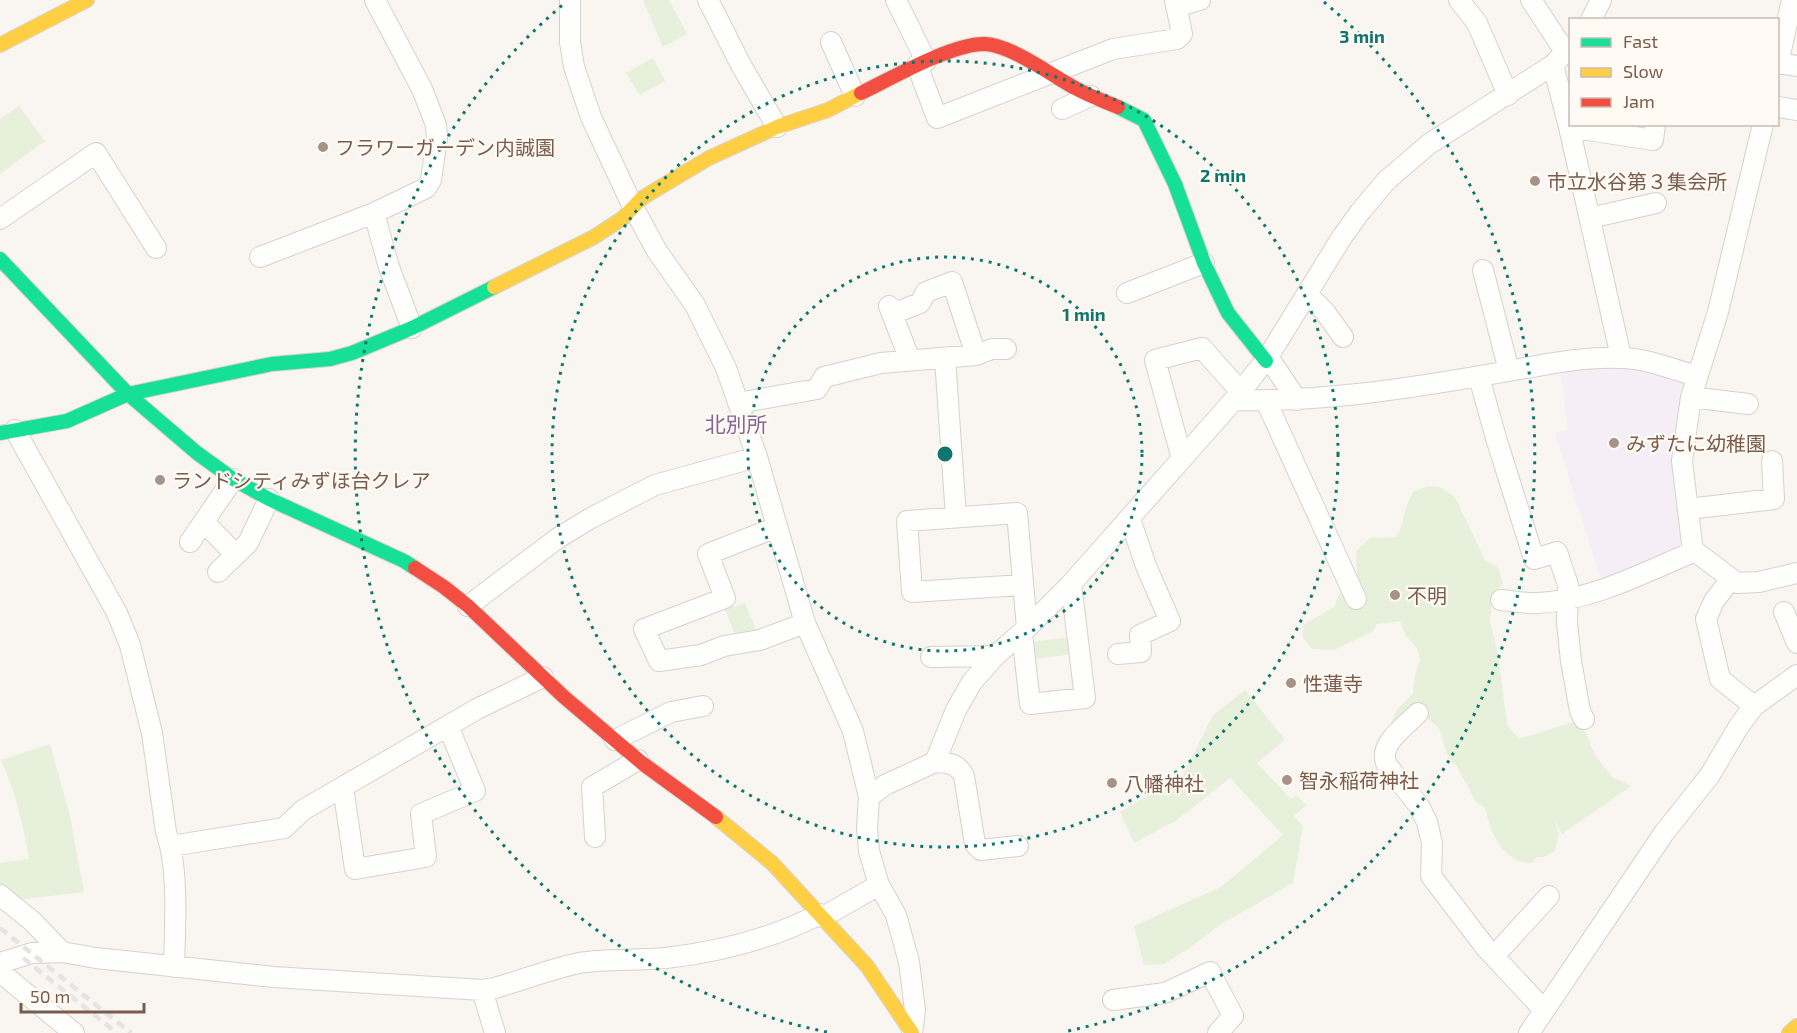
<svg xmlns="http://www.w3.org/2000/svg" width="1797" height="1033" viewBox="0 0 1797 1033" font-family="'Exo 2','Noto Sans JP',sans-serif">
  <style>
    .education { fill: #f6eef6 }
    .green { fill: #e7f0db }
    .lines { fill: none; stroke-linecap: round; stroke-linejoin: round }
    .street-casing { stroke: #d7d1cb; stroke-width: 22 }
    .fast-casing { stroke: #d9d2cb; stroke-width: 16 }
    .slow-casing { stroke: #d9d2cb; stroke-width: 16 }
    .jam-casing { stroke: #d9d2cb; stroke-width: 16 }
    .street { stroke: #fefefd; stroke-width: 20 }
    .fast { stroke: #16e098; stroke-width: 14 }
    .slow { stroke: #ffcf43; stroke-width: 14 }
    .jam { stroke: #f24e42; stroke-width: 14 }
    .rail { stroke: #e6e3e7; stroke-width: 4.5; stroke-dasharray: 9 6; stroke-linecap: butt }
    .ring { fill: none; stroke: #0f766e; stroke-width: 3; stroke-dasharray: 3 6 }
    .poi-dot { fill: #a69286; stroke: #fffaf3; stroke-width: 2 }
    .labels { text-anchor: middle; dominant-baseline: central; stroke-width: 4.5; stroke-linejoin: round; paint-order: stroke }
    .poi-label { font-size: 20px; fill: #7a5c4d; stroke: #fffaf3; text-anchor: start }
    .neighbourhood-label { font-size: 21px; fill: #846695; stroke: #fffaf3 }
    .centre { fill: #0f766e; stroke: #fffaf3; stroke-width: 3 }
    .ring-label { font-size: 18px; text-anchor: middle; font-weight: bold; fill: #0f766e; stroke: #fffaf3; stroke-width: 4.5; stroke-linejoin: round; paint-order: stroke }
  </style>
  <rect width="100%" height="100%" fill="#f9f5f0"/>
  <path class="education" d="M 1637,367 L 1686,383 L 1683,545 L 1601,580 L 1555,433 L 1568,430 L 1560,369 Z"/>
  <path class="green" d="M 643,0 L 669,0 L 687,34 L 663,47 Z
    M 653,58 L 665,81 L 640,95 L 626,73 Z
    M 19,106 L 45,141 L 0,174 L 0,119 Z
    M 1428,486 L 1440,487 L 1455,497 L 1485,560 L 1498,568 L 1503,584 L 1492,597 L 1490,620 L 1498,655 L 1507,724 L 1519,739 L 1580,720 L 1595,755 L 1612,777 L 1631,786 L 1562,834 L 1554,820 L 1559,834 L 1555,851 L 1544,857 L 1537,857 L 1532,863 C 1503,863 1490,832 1485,808 L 1476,802 L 1456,765 L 1448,757 L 1439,728 L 1426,717 L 1393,727 L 1391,723 L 1398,708 L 1413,694 L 1415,675 L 1420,661 L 1419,654 L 1416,647 L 1406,636 L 1400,621 L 1377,624 L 1373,631 L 1334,650 L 1312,649 L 1303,638 L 1303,625 L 1334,607 L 1341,590 L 1357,577 L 1356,551 L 1370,538 L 1396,537 L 1400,531 L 1406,507 L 1413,492 Z
    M 731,601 L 733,607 L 745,603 L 758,635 L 736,637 L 723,604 Z
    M 1072,637 L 1074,654 L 1033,659 L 1031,642 Z
    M 1245,690 L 1285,740 L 1257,763 L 1291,799 L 1297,795 L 1306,805 L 1294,816 L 1303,826 L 1293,883 L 1221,924 L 1189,948 L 1164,964 L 1144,965 L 1134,926 L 1221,887 L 1283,835 L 1230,778 L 1177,820 L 1134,843 L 1120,812 L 1183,775 L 1213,715 Z
    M 50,744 L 70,816 L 84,892 L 16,900 L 0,888 L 0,863 L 29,859 C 23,824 16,792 1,760 Z"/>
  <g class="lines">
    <g class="street-casing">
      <path id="street" d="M 570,0 L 570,42 L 574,67 L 591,117 L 633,207 L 657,251 L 695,305 L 726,368 L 757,457 L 805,623 L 853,731 L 869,797 L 867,828 L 869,851 L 879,885 L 896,915 L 909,962 L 915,1010 L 912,1033
        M 708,0 L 741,65 L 777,127
        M 896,0 L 926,61
        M 1459,0 L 1477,23 L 1508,95
        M 1531,0 L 1566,53
        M 1176,7 L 1200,0
        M 1591,20 L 1601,0
        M 831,42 L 855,96
        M 1778,63 L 1797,66
        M 1778,64 L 1792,0
        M 917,65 L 937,118 L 1113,49 L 1177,39 L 1182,34 L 1175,0
        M 1553,65 L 1569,127 L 1621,357
        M 1778,107 L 1797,110
        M 1062,109 L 1091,96
        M 1569,127 L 1653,140 L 1655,124
        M 374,213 L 389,267 L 412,328
        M 1590,218 L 1656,203
        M 0,219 L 96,153 L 156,248
        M 260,257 L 374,213 L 426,188 L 431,180 L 437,138 L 436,125 L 422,89 L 375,0
        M 1483,270 L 1509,371
        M 1127,293 L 1204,263
        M 1307,294 L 1325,312 L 1343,337
        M 889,306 L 910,360
        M 892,314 L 920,303 L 926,292 L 952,282 L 976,355
        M 1268,357 L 1297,400
        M 945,358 L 956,517
        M 1479,377 L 1496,438 L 1534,559 L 1557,552 L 1568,585 L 1567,623 L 1571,661 L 1580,711 L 1584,719
        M 1691,397 L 1748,404
        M 1234,400 C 1317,402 1398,390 1480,376 C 1526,369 1574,356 1621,358 C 1646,358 1672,369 1696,376
        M 1266,401 L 1356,599
        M 738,403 L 817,389 L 824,377 L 881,363 L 976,355 L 992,349 L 1006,349
        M 15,430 L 117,613 L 130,645 L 152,733 L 166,832 C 179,867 175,929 174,967
        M 1182,459 L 1155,360 L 1202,348 L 1241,392
        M 1688,509 L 1774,499 L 1772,461
        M 204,522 L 236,555
        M 777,527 L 708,554 L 725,598 L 644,629 L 659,661 L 701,655 L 724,646 L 760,640 L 805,623
        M 190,542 L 233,479
        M 1693,552 L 1682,461 L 1691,397 L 1718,312 L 1763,124
        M 218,572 L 248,543 L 269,499
        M 1731,579 L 1714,601 L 1706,619 L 1720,679 L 1754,706
        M 1022,585 L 912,592 L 907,521 L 1017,513 L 1027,628
        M 1501,600 C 1513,601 1526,604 1538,603 C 1593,600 1643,573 1693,552 L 1696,552 L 1737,583 L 1759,582 L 1797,573
        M 468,606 L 558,538 L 591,518 L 655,485 L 757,457
        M 1784,612 L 1797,643
        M 1022,633 L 1030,704 L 1085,698 L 1071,584
        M 1118,654 L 1141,652 L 1140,635 L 1170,621 L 1146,566 L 1130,519
        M 931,657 L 995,656
        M 1418,713 C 1405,727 1377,744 1387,765 L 1419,806 L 1427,822 L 1432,843 L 1431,876 L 1486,948 L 1544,1010
        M 615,740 L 671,712 L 703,706
        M 935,762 C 949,763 957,763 964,776 L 975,844 L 981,850 L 1018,846
        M 343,787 L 355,869 L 426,857 L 421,814 L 475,791 L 448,726
        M 869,797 L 885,785 L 935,762 L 956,710 L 972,682 L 995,656 L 1027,628 L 1071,584 L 1234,400 L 1268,357 L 1342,237 L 1360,212 L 1387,180 L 1429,144 L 1553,65 L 1570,47
        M 595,837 L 592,787 L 638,760
        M 171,846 L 284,828 L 303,810 L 477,709 L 543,677
        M 0,895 L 32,921 L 62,952
        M 823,917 L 879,885
        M 1495,955 L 1549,896
        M 0,963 L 32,953 L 62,952 L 96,958 L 274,977 L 482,990 L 495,988 C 522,980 551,969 579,963 C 607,958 637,961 666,958 C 718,952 773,938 820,914
        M 0,972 L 74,1033
        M 482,990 L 495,1033
        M 1113,1000 L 1165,993 L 1210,972 L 1233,1016 L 1218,1033
        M 1529,1033 L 1664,833 L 1710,775 L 1739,726 L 1754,706 L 1797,675"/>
    </g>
    <g class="fast-casing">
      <path id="fast" d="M 1118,107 L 1144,120 L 1175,184 L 1204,263 L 1228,313 L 1266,361
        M 0,259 L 128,394 L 197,453 L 233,479 L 269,499 L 404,561 L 415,568
        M 0,433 L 67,421 L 128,394 L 272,364 L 330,359 L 352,353 L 412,328 L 494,287"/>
    </g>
    <g class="slow-casing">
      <path id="slow" d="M 0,45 L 87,0
        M 494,287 L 594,237 L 623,218 L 642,198 L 709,158 L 777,127 L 828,110 L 861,93
        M 716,817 L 772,863 L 867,966 L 912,1033
        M 1789,1033 L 1797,1026"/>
    </g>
    <g class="jam-casing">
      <path id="jam" d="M 861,93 C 890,79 953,43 985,44 C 1011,45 1051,75 1075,88 C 1089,96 1104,101 1118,107
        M 415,568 L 444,587 L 468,606 L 564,697 L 642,763 L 716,817"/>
    </g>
    <use href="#street" class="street"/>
    <use href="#fast" class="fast"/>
    <use href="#slow" class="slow"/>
    <use href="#jam" class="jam"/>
    <path class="rail" d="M 0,928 L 131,1033
      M 23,958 L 117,1033"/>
  </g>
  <g class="ring">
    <circle cx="945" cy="454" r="197"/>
    <circle cx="945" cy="454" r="393"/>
    <path d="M827 1032A590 590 0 0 1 566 2M1324 2A590 590 0 0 1 1063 1032"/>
  </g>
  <g class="poi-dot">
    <circle cx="323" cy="147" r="6"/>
    <circle cx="1535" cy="181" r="6"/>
    <circle cx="1614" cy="443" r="6"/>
    <circle cx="160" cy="480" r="6"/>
    <circle cx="1395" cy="595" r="6"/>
    <circle cx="1291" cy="683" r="6"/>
    <circle cx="1287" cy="780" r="6"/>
    <circle cx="1112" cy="783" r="6"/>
  </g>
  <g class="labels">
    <g class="poi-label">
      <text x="335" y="147">フラワーガーデン内誠園</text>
      <text x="1547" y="181">市立水谷第３集会所</text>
      <text x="1626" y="443">みずたに幼稚園</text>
      <text x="172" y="480">ランドシティみずほ台クレア</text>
      <text x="1407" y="595">不明</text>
      <text x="1303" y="683">性蓮寺</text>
      <text x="1299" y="780">智永稲荷神社</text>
      <text x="1124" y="783">八幡神社</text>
    </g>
    <g class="neighbourhood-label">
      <text x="736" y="423">北別所</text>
    </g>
  </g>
  <circle cx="945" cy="454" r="9" class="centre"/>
  <g class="ring-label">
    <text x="1362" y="43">3 min</text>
    <text x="1223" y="182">2 min</text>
    <text x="1084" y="321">1 min</text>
  </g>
  <rect x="1569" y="18" width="210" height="108" fill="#fffaf3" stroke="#cabbb1" stroke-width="1.5"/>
  <rect x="1581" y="38" width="30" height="9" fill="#16e098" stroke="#cabbb1" stroke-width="1.5"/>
  <text x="1623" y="48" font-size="18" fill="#7a5c4d">Fast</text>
  <rect x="1581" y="68" width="30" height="9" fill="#ffcf43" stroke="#cabbb1" stroke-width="1.5"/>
  <text x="1623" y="78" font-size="18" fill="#7a5c4d">Slow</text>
  <rect x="1581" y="98" width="30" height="9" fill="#f24e42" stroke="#cabbb1" stroke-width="1.5"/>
  <text x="1623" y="108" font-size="18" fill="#7a5c4d">Jam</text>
  <path d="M21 1003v9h123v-9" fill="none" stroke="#7a5c4d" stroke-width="3"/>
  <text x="30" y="1003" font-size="18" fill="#7a5c4d" stroke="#fffaf3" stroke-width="4.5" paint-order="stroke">50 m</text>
</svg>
